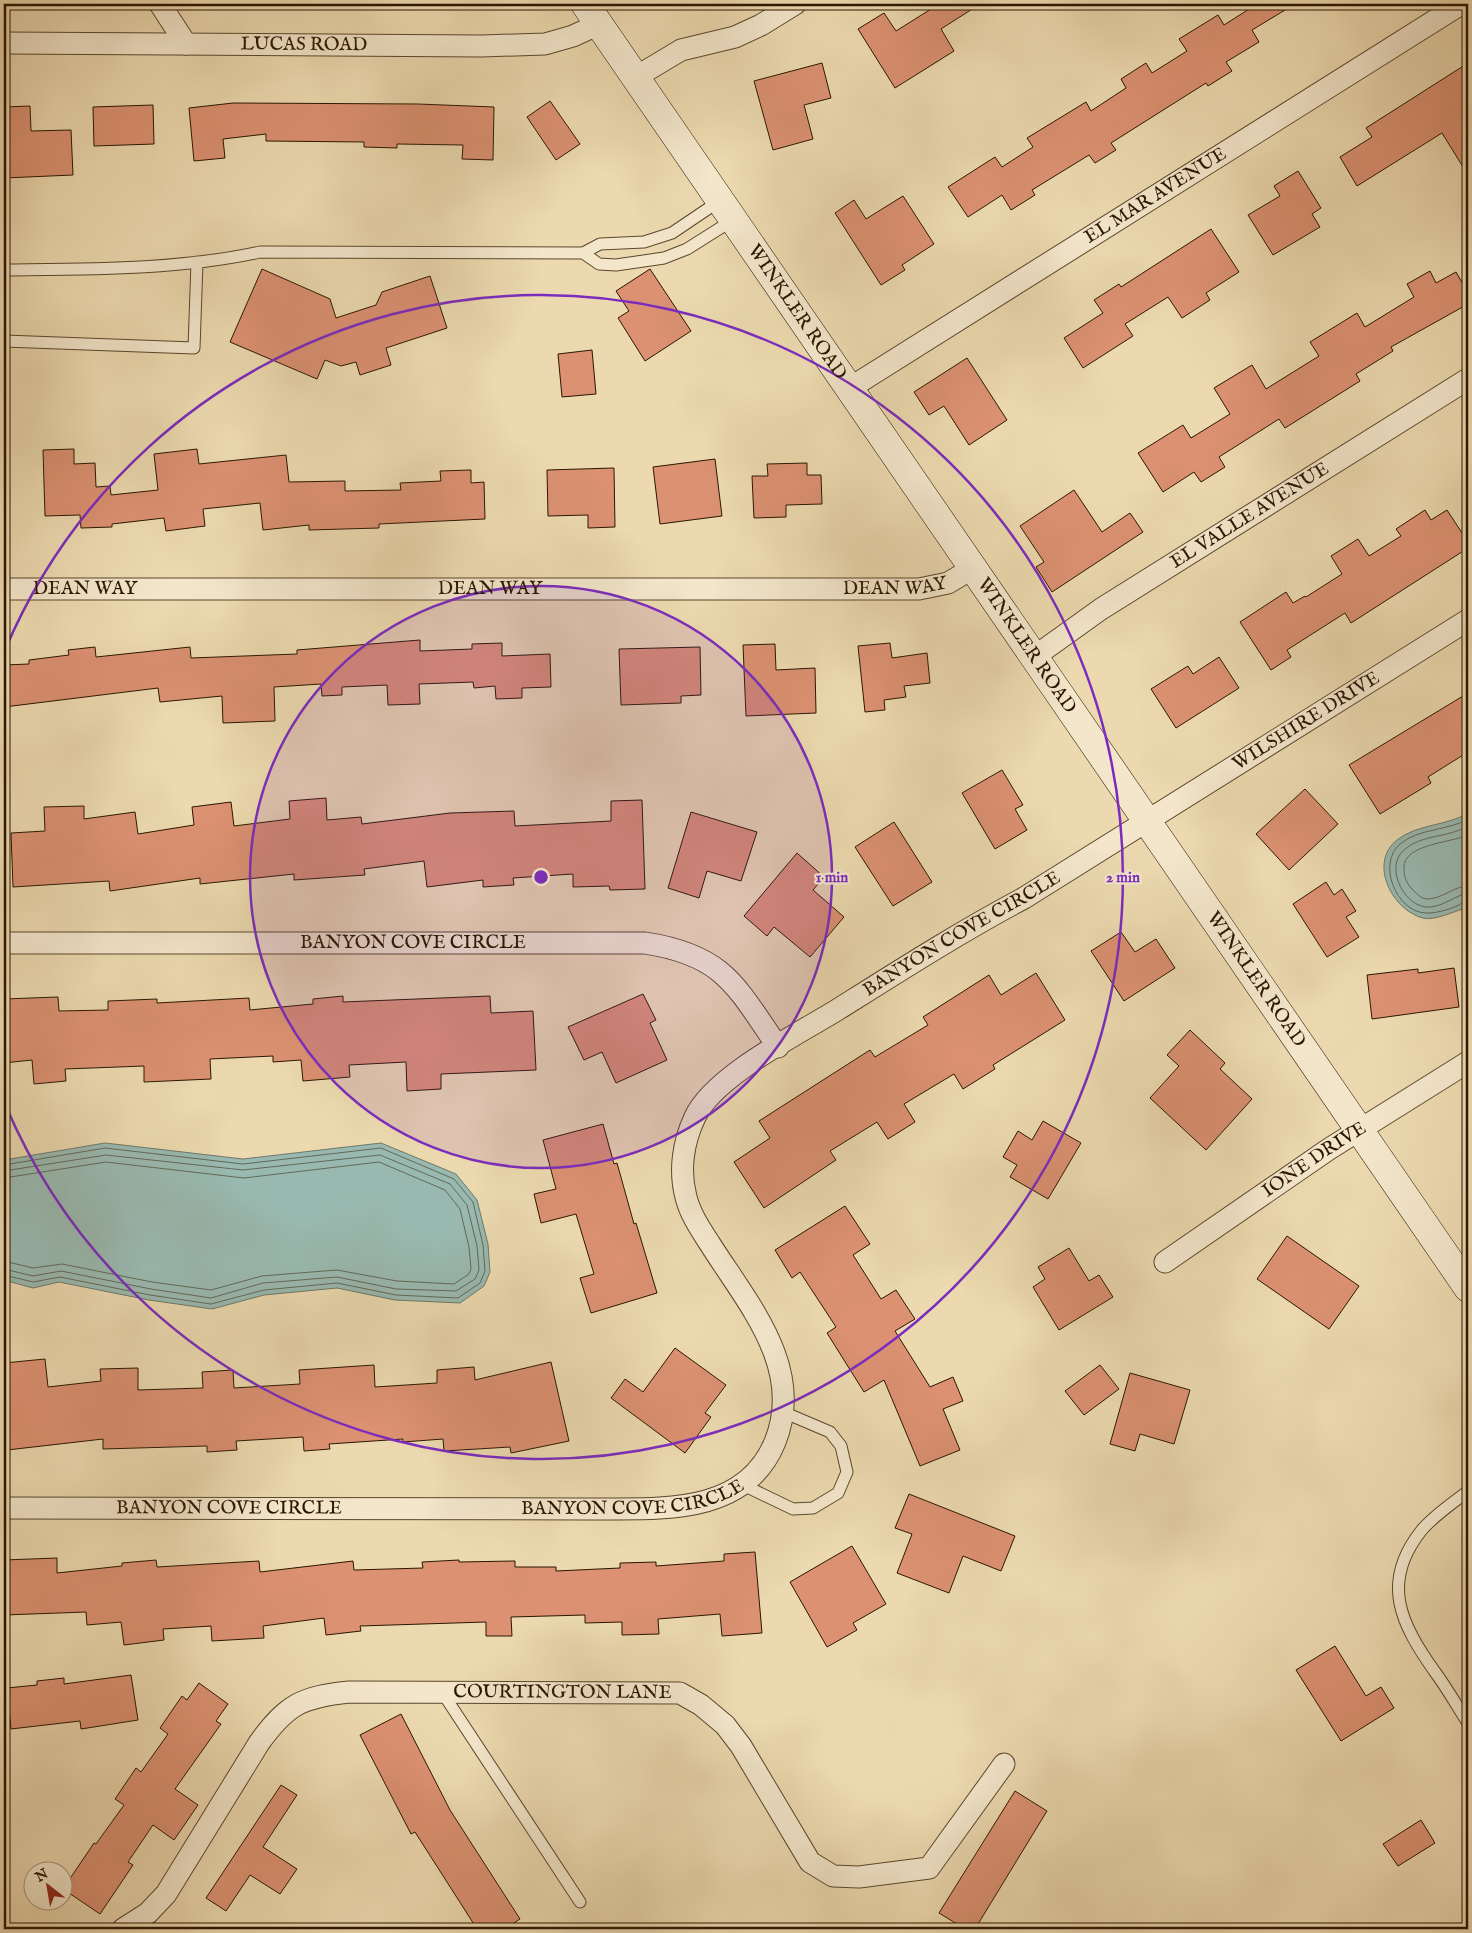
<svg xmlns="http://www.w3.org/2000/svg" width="1472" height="1933" viewBox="0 0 1472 1933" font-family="'IM FELL English',serif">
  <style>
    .water { fill: #99b9b0; stroke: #6d786a }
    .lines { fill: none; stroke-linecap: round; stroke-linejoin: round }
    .shore { stroke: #626858; stroke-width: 1 }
    .building { fill: #db9172; stroke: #2a1600 }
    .lane-casing { stroke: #5a472c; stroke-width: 13 }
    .street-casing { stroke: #5a472c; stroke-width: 23 }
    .secondary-casing { stroke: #2a1600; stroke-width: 29 }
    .lane { stroke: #f3e6cb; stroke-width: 11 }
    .street { stroke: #f3e6cb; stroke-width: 21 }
    .secondary { stroke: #f3e6cb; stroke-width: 28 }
    .ring { fill: none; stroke: #7b2cbf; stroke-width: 2.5 }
    .labels { text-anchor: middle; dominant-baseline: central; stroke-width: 4.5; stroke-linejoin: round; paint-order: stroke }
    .street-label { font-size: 19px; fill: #2a1600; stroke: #f3e6cb }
    .centre { fill: #7b2cbf; stroke: #f3e6cb; stroke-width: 2.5 }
    .ring-label { font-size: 15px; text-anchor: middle; font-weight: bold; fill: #7b2cbf; stroke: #f3e6cb; stroke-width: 4.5; stroke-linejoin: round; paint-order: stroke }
  </style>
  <rect width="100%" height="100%" fill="#ecd9af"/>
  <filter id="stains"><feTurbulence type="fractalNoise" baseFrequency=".004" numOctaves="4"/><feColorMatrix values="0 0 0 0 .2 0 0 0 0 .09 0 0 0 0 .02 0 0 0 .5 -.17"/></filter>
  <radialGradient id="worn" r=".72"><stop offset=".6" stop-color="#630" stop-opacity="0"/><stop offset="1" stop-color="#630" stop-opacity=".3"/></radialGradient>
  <path class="water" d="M 1468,813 L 1468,902 L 1463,909 C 1452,912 1434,921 1423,918 C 1392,910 1368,863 1397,840 C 1417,824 1447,826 1468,813 Z
    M 105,1143 L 243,1159 L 381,1143 L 456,1174 L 477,1200 L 488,1244 L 490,1272 L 484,1286 L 460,1303 L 395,1300 L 337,1288 L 264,1295 L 212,1309 L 149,1300 L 59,1282 L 33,1288 L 4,1280 L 4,1160 Z"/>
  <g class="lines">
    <path class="shore" d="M 1468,819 C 1448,831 1419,828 1400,844 C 1377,864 1396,911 1425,913 C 1434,914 1451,909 1459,905 C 1463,903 1463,900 1468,900
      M 1468,826 C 1449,838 1421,834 1404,850 C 1385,866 1402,903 1425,907 C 1441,909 1457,894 1468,893
      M 1468,835 C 1451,843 1403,844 1404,868 C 1404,877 1406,882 1412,889 C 1417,894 1421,899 1428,899 C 1444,898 1454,886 1468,886
      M 4,1165 L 105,1148 L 243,1164 L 381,1148 L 454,1179 L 473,1202 L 483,1245 L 485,1271 L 480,1283 L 458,1298 L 396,1295 L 337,1283 L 264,1290 L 211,1304 L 150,1295 L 60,1277 L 33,1282 L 4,1275
      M 4,1171 L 106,1155 L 243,1170 L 380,1155 L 450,1184 L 467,1205 L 477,1246 L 479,1270 L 475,1279 L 456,1291 L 396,1289 L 337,1277 L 263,1283 L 211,1298 L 151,1289 L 61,1271 L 33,1276 L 4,1269
      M 4,1178 L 106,1162 L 244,1178 L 379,1162 L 445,1190 L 460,1209 L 469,1247 L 471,1269 L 469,1274 L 454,1284 L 397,1281 L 337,1270 L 262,1276 L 211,1290 L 152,1282 L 62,1264 L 33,1268 L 4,1261"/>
  </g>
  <path class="building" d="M 939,4 L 980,4 L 941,29 L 954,51 L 895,88 L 858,29 L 884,13 L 896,31 Z
    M 1257,4 L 1295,4 L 1252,30 L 1259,42 L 1226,62 L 1232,71 L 1208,86 L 1206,83 L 1111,143 L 1116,150 L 1095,163 L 1089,155 L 1032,190 L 1035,195 L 1011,210 L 1002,195 L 968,217 L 948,187 L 995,157 L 1002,167 L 1033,147 L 1027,138 L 1086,102 L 1091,111 L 1126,88 L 1121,79 L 1146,63 L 1152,73 L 1187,51 L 1179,39 L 1218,15 L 1224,25 Z
    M 822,63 L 831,98 L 804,105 L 813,139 L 773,150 L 754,81 Z
    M 1468,63 L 1468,175 L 1442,133 L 1357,186 L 1340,157 L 1372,137 L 1366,128 Z
    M 550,101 L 580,144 L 556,160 L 527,117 Z
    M 233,103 L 418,104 L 494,107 L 493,160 L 462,159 L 463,145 L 397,144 L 397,148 L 364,147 L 364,142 L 266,141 L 266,134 L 223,139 L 225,158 L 194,161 L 189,108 Z
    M 153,105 L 154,144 L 94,146 L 93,107 Z
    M 30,106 L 31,131 L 71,130 L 73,175 L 4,178 L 4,107 Z
    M 1298,171 L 1321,208 L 1312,214 L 1320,227 L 1273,255 L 1248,215 L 1280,196 L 1274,186 Z
    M 903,196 L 934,244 L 902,265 L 905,270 L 881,285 L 835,213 L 854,200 L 866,219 Z
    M 1211,229 L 1239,272 L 1206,293 L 1210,300 L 1182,318 L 1168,297 L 1125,324 L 1133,336 L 1083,368 L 1064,338 L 1103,313 L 1094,300 L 1119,284 L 1121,287 Z
    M 262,269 L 330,299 L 336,318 L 376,305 L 382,292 L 430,276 L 447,328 L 386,348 L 391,365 L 360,375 L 356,362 L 341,366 L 325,360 L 317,379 L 230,342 Z
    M 650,269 L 691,331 L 645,361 L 618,318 L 629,311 L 616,291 Z
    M 1430,271 L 1436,283 L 1456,272 L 1468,293 L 1468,304 L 1391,347 L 1393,351 L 1356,374 L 1360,381 L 1285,428 L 1279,419 L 1219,457 L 1225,467 L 1201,482 L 1194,472 L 1163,492 L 1138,453 L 1183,425 L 1191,438 L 1230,414 L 1214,388 L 1252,365 L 1266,389 L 1319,356 L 1310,342 L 1357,313 L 1365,327 L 1414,297 L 1407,284 Z
    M 592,350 L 596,394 L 562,397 L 558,354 Z
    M 967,358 L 1007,420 L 969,445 L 944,406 L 929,415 L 914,392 Z
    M 74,449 L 74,464 L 95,463 L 96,487 L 110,486 L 111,495 L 158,490 L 154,454 L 197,449 L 199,464 L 286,455 L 289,482 L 345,481 L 345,491 L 401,490 L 400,483 L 441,481 L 440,471 L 471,470 L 471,483 L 484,482 L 485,519 L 379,524 L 379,528 L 309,530 L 309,525 L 263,530 L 260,503 L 203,509 L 205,526 L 166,531 L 164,518 L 112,524 L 112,527 L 81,528 L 80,515 L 45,516 L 43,450 Z
    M 715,459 L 722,516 L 660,524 L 653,467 Z
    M 807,463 L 807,475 L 821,475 L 822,504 L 786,505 L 786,517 L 754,518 L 752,476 L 768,476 L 767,464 Z
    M 614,468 L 615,527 L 588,528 L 588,515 L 548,516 L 547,470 Z
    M 1074,490 L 1102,532 L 1130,513 L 1143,532 L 1052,592 L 1036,567 L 1044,562 L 1020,526 Z
    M 1425,510 L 1431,520 L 1447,510 L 1468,542 L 1468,548 L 1351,623 L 1345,613 L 1287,650 L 1291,657 L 1271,670 L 1240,622 L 1286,592 L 1293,603 L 1305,596 L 1306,597 L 1342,574 L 1331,556 L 1358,539 L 1369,556 L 1401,536 L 1396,529 Z
    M 420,640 L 420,651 L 472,649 L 472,644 L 502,643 L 502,656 L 550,654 L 551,687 L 522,688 L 522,698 L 496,699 L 495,686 L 474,688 L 473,682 L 419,684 L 420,704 L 388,705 L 387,685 L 342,687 L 342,695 L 322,696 L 321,684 L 274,687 L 275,721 L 223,723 L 222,696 L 160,702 L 158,688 L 4,707 L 4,665 L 29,664 L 29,660 L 69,655 L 68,650 L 95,647 L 96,657 L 190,647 L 191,658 L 297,654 L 297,650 Z
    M 890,643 L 892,658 L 927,653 L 930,683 L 904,686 L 906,697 L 884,700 L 885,710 L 865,712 L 858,646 Z
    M 775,644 L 776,670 L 815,668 L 816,713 L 746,716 L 743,645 Z
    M 700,647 L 701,695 L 681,696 L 681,703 L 621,705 L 619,649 Z
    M 1219,657 L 1239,688 L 1176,728 L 1151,689 L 1188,666 L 1193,674 Z
    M 1468,693 L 1468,752 L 1428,777 L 1431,783 L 1380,814 L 1349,765 Z
    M 1002,770 L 1023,805 L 1015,809 L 1027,830 L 995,849 L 962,793 Z
    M 1305,789 L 1338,824 L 1289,870 L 1256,834 Z
    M 326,798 L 327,820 L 361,817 L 362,824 L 450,813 L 514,811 L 515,826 L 611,821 L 611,801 L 642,800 L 645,889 L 610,890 L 609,886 L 573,887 L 573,874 L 513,878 L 514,885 L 483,887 L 483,880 L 427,887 L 424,861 L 364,869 L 365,875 L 294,880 L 294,874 L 200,884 L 200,878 L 110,891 L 109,881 L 13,887 L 11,833 L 45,831 L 44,807 L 84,806 L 84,819 L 135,812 L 138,834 L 194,825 L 192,807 L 231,802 L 234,826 L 290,819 L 289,801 Z
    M 691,812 L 757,832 L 741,881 L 707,871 L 699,898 L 668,888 Z
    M 894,822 L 932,882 L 893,906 L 855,847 Z
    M 797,853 L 824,877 L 813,890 L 844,917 L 810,957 L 774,927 L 767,936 L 744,916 Z
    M 1326,882 L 1334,895 L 1342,889 L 1356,911 L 1346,917 L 1359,937 L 1327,957 L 1293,904 Z
    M 1121,932 L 1135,952 L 1156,939 L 1175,968 L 1124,1001 L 1091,951 Z
    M 1454,968 L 1459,1007 L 1372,1019 L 1367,975 L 1418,969 L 1418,973 Z
    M 1036,973 L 1065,1020 L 993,1065 L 995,1069 L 963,1089 L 954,1074 L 904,1104 L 915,1122 L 888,1139 L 877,1122 L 830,1151 L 836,1160 L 764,1208 L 734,1162 L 770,1138 L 759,1121 L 870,1050 L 875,1057 L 928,1025 L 923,1017 L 989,975 L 1001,995 Z
    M 643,994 L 656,1020 L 650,1023 L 667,1060 L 616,1083 L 602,1052 L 584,1060 L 568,1027 Z
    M 343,996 L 343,1002 L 490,996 L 491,1013 L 533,1011 L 536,1070 L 441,1074 L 441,1089 L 407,1091 L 406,1062 L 349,1065 L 350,1077 L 303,1081 L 301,1060 L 273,1062 L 273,1056 L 210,1059 L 211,1079 L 144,1082 L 144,1066 L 65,1069 L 66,1081 L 34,1084 L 32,1060 L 4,1063 L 4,999 L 58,997 L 59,1011 L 108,1010 L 108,1001 L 157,999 L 157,1003 L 249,998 L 250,1010 L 313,1004 L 313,999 Z
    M 1190,1030 L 1225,1063 L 1220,1069 L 1252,1099 L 1206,1150 L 1150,1098 L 1179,1066 L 1167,1055 Z
    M 1043,1121 L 1081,1143 L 1048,1199 L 1010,1177 L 1017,1165 L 1003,1157 L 1018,1131 L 1032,1140 Z
    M 603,1124 L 614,1164 L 617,1163 L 634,1224 L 636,1223 L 657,1293 L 591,1313 L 580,1278 L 594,1274 L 576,1214 L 541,1223 L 534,1194 L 556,1189 L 543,1140 Z
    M 845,1206 L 870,1244 L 853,1255 L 881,1299 L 896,1290 L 915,1319 L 895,1331 L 930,1387 L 953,1377 L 963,1401 L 943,1409 L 960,1450 L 920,1466 L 884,1380 L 864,1392 L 827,1333 L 836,1327 L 800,1272 L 792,1278 L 775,1250 Z
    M 1287,1236 L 1359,1286 L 1329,1329 L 1257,1279 Z
    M 1069,1248 L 1089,1281 L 1099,1275 L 1113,1297 L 1059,1330 L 1033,1287 L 1045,1279 L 1038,1267 Z
    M 675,1348 L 726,1385 L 705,1413 L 711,1417 L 685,1453 L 611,1398 L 625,1379 L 643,1392 Z
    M 45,1359 L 48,1387 L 101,1381 L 100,1369 L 138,1368 L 138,1390 L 203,1388 L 202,1372 L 233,1370 L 234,1388 L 300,1384 L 299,1370 L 374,1365 L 375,1387 L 437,1383 L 437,1370 L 474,1367 L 475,1380 L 551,1362 L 569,1441 L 511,1453 L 510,1447 L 444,1451 L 443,1439 L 403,1442 L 403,1439 L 329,1444 L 330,1449 L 304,1451 L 303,1437 L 236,1441 L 237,1450 L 207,1452 L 207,1446 L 103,1449 L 103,1439 L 7,1450 L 4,1421 L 4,1363 Z
    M 1100,1365 L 1119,1389 L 1084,1415 L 1065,1391 Z
    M 1130,1373 L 1190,1390 L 1174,1444 L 1140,1434 L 1135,1451 L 1110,1444 Z
    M 909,1494 L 1015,1536 L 1001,1571 L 963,1556 L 949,1593 L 897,1573 L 912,1534 L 895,1528 Z
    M 852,1546 L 886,1604 L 853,1623 L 857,1630 L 827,1647 L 790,1582 Z
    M 755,1552 L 762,1633 L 722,1636 L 720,1614 L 658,1619 L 659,1634 L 622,1635 L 622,1622 L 585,1623 L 585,1615 L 511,1617 L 512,1636 L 486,1636 L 486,1622 L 360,1626 L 361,1631 L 326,1635 L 324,1618 L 263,1626 L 264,1638 L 212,1641 L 211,1626 L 163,1629 L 164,1640 L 124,1645 L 121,1622 L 87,1625 L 86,1612 L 4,1615 L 4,1560 L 57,1558 L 57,1573 L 122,1566 L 122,1563 L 156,1560 L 157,1567 L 259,1561 L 260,1572 L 353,1561 L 354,1570 L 423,1568 L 422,1562 L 459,1560 L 459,1562 L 515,1561 L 515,1567 L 556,1567 L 556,1571 L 620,1568 L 620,1563 L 656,1562 L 656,1566 L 724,1561 L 724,1554 Z
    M 1335,1646 L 1366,1696 L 1381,1687 L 1394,1708 L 1341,1741 L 1296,1670 Z
    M 131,1675 L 138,1720 L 81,1729 L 80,1721 L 11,1729 L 7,1688 L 37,1685 L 37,1681 L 64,1678 L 64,1684 Z
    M 199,1683 L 228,1704 L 216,1721 L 221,1724 L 175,1789 L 198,1805 L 174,1840 L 153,1825 L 128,1862 L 133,1865 L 100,1914 L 63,1889 L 94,1843 L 96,1844 L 124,1805 L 115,1799 L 136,1768 L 141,1772 L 168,1734 L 160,1728 L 182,1696 L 187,1700 Z
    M 401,1714 L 450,1810 L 520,1919 L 505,1929 L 477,1929 L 415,1832 L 411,1834 L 360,1735 Z
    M 281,1785 L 297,1795 L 263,1847 L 297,1869 L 280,1894 L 250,1875 L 226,1911 L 206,1898 Z
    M 1015,1791 L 1047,1811 L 975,1929 L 965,1929 L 939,1913 Z
    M 1421,1820 L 1435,1843 L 1398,1866 L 1383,1844 Z"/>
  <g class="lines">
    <g class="lane-casing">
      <path id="lane" d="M 721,200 L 672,233 L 644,242 L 600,244 L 583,253 L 599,264 L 616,265 L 664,258 L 687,249 L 733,220
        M 4,270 C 88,269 177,270 260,252 L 583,253
        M 4,341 L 194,348 L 197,262
        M 741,1484 L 793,1509 L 813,1508 L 838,1493 L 847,1472 L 841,1446 L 830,1432 L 783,1412
        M 1468,1491 C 1453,1503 1433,1516 1421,1531 C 1380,1583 1401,1624 1435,1672 C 1447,1688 1457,1706 1468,1723
        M 442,1692 L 580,1902"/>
    </g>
    <g class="street-casing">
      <g id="street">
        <path d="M 160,4 L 186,44"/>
        <path id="s1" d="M 4,43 L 482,46 L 545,44 L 573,36 L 599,24"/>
        <path d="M 636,77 L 681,50 L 735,37 L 761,25 L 795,4"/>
        <path id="s2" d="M 850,388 L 1461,4"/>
        <path id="s3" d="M 4,589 L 919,589 L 948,583 L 973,568"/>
        <path id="s4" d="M 1034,657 L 1101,609 L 1468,379"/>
        <path id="s5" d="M 4,943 L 645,943 C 724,955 736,986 778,1047"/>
        <path id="s6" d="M 1165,1262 L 1329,1149 L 1468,1062"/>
        <path id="s7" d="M 4,1508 L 588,1509 C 655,1508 744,1518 775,1442 C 805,1368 748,1304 710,1244 C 701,1230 690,1214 686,1197 C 679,1171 683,1142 695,1117 C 714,1076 798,1034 837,1010 C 899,971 960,932 1024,898 L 1468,620"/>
        <path id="s8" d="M 123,1929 L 148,1913 L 166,1894 L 259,1743 C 287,1704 302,1697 349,1692 L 680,1693 L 701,1705 L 725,1725 L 741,1746 L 810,1862 L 833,1876 L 859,1877 L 929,1868 L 1004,1764"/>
      </g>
    </g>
    <g class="secondary-casing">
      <g id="secondary">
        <path id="s9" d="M 585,4 L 1468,1288"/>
      </g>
    </g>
    <use href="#lane" class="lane"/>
    <use href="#street" class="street"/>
    <use href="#secondary" class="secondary"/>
  </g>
  <circle cx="541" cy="877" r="291" fill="#7b2cbf" fill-opacity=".12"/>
  <g class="ring">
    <circle cx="541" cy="877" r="291"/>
    <path d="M5 650A582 582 0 1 1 5 1104"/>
  </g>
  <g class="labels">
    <g class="street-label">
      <text stroke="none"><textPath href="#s1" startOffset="300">LUCAS ROAD</textPath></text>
      <text stroke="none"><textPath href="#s2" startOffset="361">EL MAR AVENUE</textPath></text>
      <text stroke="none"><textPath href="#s9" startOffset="374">WINKLER ROAD</textPath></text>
      <text stroke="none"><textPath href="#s4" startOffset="258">EL VALLE AVENUE</textPath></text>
      <text stroke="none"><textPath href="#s3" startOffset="891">DEAN WAY</textPath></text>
      <text stroke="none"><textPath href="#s3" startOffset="81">DEAN WAY</textPath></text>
      <text stroke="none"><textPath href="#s3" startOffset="486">DEAN WAY</textPath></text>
      <text stroke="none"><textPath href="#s9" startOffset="779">WINKLER ROAD</textPath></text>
      <text stroke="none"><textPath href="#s7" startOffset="1881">WILSHIRE DRIVE</textPath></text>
      <text stroke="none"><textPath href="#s7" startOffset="1476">BANYON COVE CIRCLE</textPath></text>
      <text stroke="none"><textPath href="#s5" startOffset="409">BANYON COVE CIRCLE</textPath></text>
      <text stroke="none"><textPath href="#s9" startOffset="1184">WINKLER ROAD</textPath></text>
      <text stroke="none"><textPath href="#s6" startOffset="181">IONE DRIVE</textPath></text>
      <text stroke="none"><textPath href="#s7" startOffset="630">BANYON COVE CIRCLE</textPath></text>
      <text stroke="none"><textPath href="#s7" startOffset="225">BANYON COVE CIRCLE</textPath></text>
      <text stroke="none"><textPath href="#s8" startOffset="555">COURTINGTON LANE</textPath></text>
    </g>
  </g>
  <circle cx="541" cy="877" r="8" class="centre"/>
  <g class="ring-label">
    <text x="832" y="882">1 min</text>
    <text x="1123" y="882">2 min</text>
  </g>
  <rect width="1472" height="1933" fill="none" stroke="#ecd9af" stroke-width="20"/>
  <rect x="5" y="5" width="1462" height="1923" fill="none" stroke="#2a1600" stroke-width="2.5"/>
  <rect x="10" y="10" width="1452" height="1913" fill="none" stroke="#2a1600"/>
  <g transform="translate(48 1886) rotate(329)"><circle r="24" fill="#f3e6cb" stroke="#a3937a"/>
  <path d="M0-4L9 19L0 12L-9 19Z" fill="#8f2418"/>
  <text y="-8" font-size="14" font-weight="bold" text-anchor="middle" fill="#2a1600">N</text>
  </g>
  <rect width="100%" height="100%" filter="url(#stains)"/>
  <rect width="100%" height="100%" fill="url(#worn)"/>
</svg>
